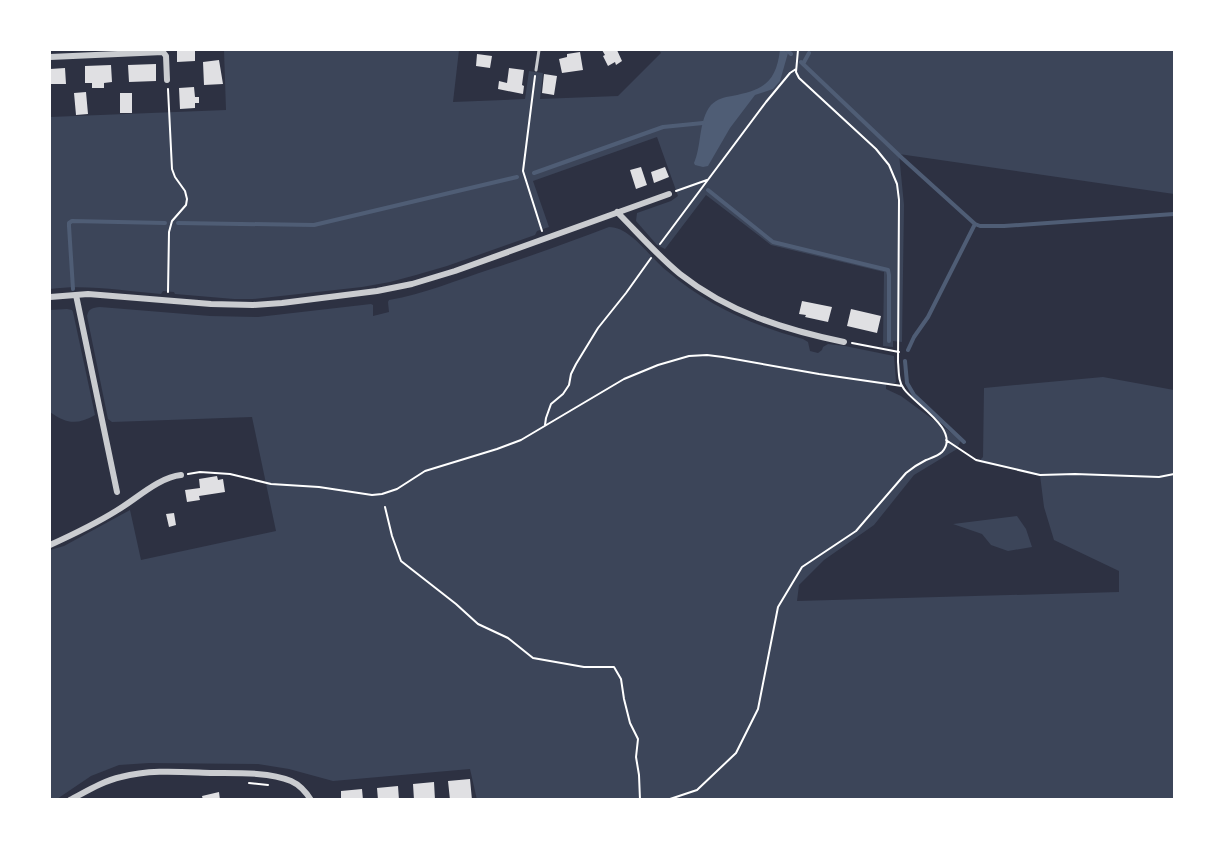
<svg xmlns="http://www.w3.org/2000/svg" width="1224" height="849" viewBox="0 0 1224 849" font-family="Poppins,sans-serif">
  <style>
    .green { fill: #3c4559 }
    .water { fill: #4f5d75 }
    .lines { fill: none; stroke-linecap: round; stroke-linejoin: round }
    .stream { stroke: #4f5d75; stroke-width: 4 }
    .building { fill: #e0e0e3 }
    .path { stroke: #fff; stroke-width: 2 }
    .service { stroke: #caccd0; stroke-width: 3 }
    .minor { stroke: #caccd0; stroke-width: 6 }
  </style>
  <rect width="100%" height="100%" fill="#2d3142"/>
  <path class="green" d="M 224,50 L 459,50 L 453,102 L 525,99 L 529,71 L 543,73 L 540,99 L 618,96 L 661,53 L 659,50 L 1174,50 L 1174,194 L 899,154 L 904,205 L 902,342 L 893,341 L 893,347 L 883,346 L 884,272 L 771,245 L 706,195 L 665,249 L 657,245 L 636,221 L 637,213 L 671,201 L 678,196 L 657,137 L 533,181 L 549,227 L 537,231 L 535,235 L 447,266 L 416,275 L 390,282 L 362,287 L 253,299 L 234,299 L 175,294 L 174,292 L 163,291 L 161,294 C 125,291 86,284 50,289 L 50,117 L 226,110 Z
    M 609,227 C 631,227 650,258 667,271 C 708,306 752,325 803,339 L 808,342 L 810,351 L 818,353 L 822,350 L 823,347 L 828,344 L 845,346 L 894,356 L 896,382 L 895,383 L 886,383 L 886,389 L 901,396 L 961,440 L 957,449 L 914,475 L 874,525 L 824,560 L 799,585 L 797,601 L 1119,592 L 1119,571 L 1054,540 L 1044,507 L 1040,475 L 978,462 L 983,457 L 984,388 L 1103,377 L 1174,390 L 1174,799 L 477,800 L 470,769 L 333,781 L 289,769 L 258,764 L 149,763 L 119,765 L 91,776 L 57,799 L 50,799 L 50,550 L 64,546 L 130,510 L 141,560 L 276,531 L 252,417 L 112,422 L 108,419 L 87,316 C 89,308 92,308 100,307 L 210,316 L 258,317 L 371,304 L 373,305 L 373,316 L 389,312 L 388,302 L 389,300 C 424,294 457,280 491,269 C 531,256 570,242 609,227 Z
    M 67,309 L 72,310 L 73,312 L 95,415 C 78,425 66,424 50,412 L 50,310 Z
    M 1017,516 L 1026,529 L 1032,547 L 1008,551 L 991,545 L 982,534 L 953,524 Z"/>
  <path class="water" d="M 780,50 L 784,50 L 788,53 L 780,81 L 773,89 L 755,95 L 730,128 L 708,166 L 703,167 L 695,165 L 694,163 C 702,145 698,121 711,105 C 717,99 724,97 732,96 C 763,90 776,83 780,50 Z"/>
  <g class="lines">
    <path class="stream" d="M 787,50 L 791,54
      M 801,62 L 803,64 L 809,53
      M 803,64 L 902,158 L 975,224 L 980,226 L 1004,226 L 1174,214
      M 534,173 L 663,127 L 703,123
      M 708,190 L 773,242 L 888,270 L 889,275 L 889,341
      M 178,223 L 314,225 L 517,177
      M 73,289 L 69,226 L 69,223 L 72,221 L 165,223
      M 908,350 L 914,337 L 928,317 L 975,224
      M 905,361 L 907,383 L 914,395 L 964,442"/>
  </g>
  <path class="building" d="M 177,50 L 195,50 L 195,61 L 177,62 Z
    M 602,50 L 617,50 L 622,61 L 616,65 L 615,62 L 608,66 L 603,56 L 605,55 Z
    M 580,52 L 583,70 L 562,73 L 559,59 L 567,57 L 567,54 Z
    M 477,54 L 492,56 L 490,68 L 476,66 Z
    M 219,60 L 223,84 L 204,85 L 203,62 Z
    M 156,64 L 156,81 L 129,82 L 128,65 Z
    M 111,65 L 112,82 L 104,83 L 104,88 L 92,88 L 92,83 L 85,83 L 85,66 Z
    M 65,68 L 66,84 L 50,84 L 50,69 Z
    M 509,68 L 524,70 L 522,85 L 524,86 L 523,94 L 498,89 L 499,81 L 507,83 Z
    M 544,74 L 557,76 L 554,95 L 542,93 Z
    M 194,87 L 195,97 L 199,97 L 199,103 L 195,103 L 195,108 L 180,109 L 179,88 Z
    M 86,92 L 88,114 L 76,115 L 74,93 Z
    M 120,93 L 132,93 L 132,113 L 120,113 Z
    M 641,167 L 647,185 L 636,189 L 630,170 Z
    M 665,167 L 669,177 L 654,183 L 651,172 Z
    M 802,301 L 832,307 L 828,322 L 805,317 L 806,315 L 799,314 Z
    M 851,309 L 881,316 L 877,333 L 847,326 Z
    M 217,476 L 218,480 L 223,479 L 225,492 L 199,496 L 200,500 L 187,502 L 185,490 L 200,488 L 199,479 Z
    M 174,513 L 176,525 L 169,527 L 166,514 Z
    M 470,779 L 472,800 L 450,800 L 448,781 Z
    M 434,782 L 435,800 L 414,800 L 413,784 Z
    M 398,786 L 399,800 L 378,800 L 377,788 Z
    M 362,789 L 363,800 L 341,800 L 341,791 Z
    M 219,792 L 220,800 L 203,800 L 202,796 Z"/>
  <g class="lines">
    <path class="path" d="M 535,76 L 523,171 L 542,231
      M 168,89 L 172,169 L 175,177 L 185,191 L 187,199 L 186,205 L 172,221 L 169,232 L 168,292
      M 676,191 L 707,180
      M 660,244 L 766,102 L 790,73 L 796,69
      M 852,343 L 899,352
      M 545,425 L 546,418 L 551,404 L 563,394 L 569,385 L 571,374 L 576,364 L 598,328 L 626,293 L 651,258
      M 946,440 L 976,460 L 1040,475 L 1075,474 L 1159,477 L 1174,474
      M 188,474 L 200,472 L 230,474 L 271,484 L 319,487 L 372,495 L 382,494 L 397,489 L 425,471 L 497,449 L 521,440 L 624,379 L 658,365 L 689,356 L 707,355 L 723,357 L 819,374 L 902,386
      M 385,507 L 392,536 L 401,561 L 456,604 L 478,624 L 508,638 L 533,658 L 584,667 L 614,667 L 621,679 L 624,699 L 630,723 L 638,739 L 636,757 L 639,775 L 640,800
      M 249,783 L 268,785
      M 667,800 L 697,790 L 736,753 L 758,709 L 778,607 L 802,567 L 856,531 L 906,473 C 912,468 918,464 926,460 C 931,458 938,456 942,452 C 962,430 913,403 904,389 C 898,382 899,371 898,362 L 899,200 L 897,184 L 889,165 L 876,149 L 799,78 L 796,72 L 798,50"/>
    <path class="service" d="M 536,70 L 539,50"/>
    <path class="minor" d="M 50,57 L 163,52 L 166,56 L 167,80
      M 617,212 C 638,233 657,255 680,274 C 728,312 785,330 844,342
      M 76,295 L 117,492
      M 50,297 L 88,294 L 211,304 L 253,305 L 282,303 L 377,291 L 412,284 L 455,271 L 669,194
      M 50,545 C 72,535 95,524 116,511 C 135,500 159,477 181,475
      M 70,800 C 87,791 103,781 121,777 C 151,769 182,772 213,773 C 237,773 270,772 291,781 C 300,785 306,792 311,800"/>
  </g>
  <rect width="1224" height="849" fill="none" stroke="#ffffff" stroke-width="102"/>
</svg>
